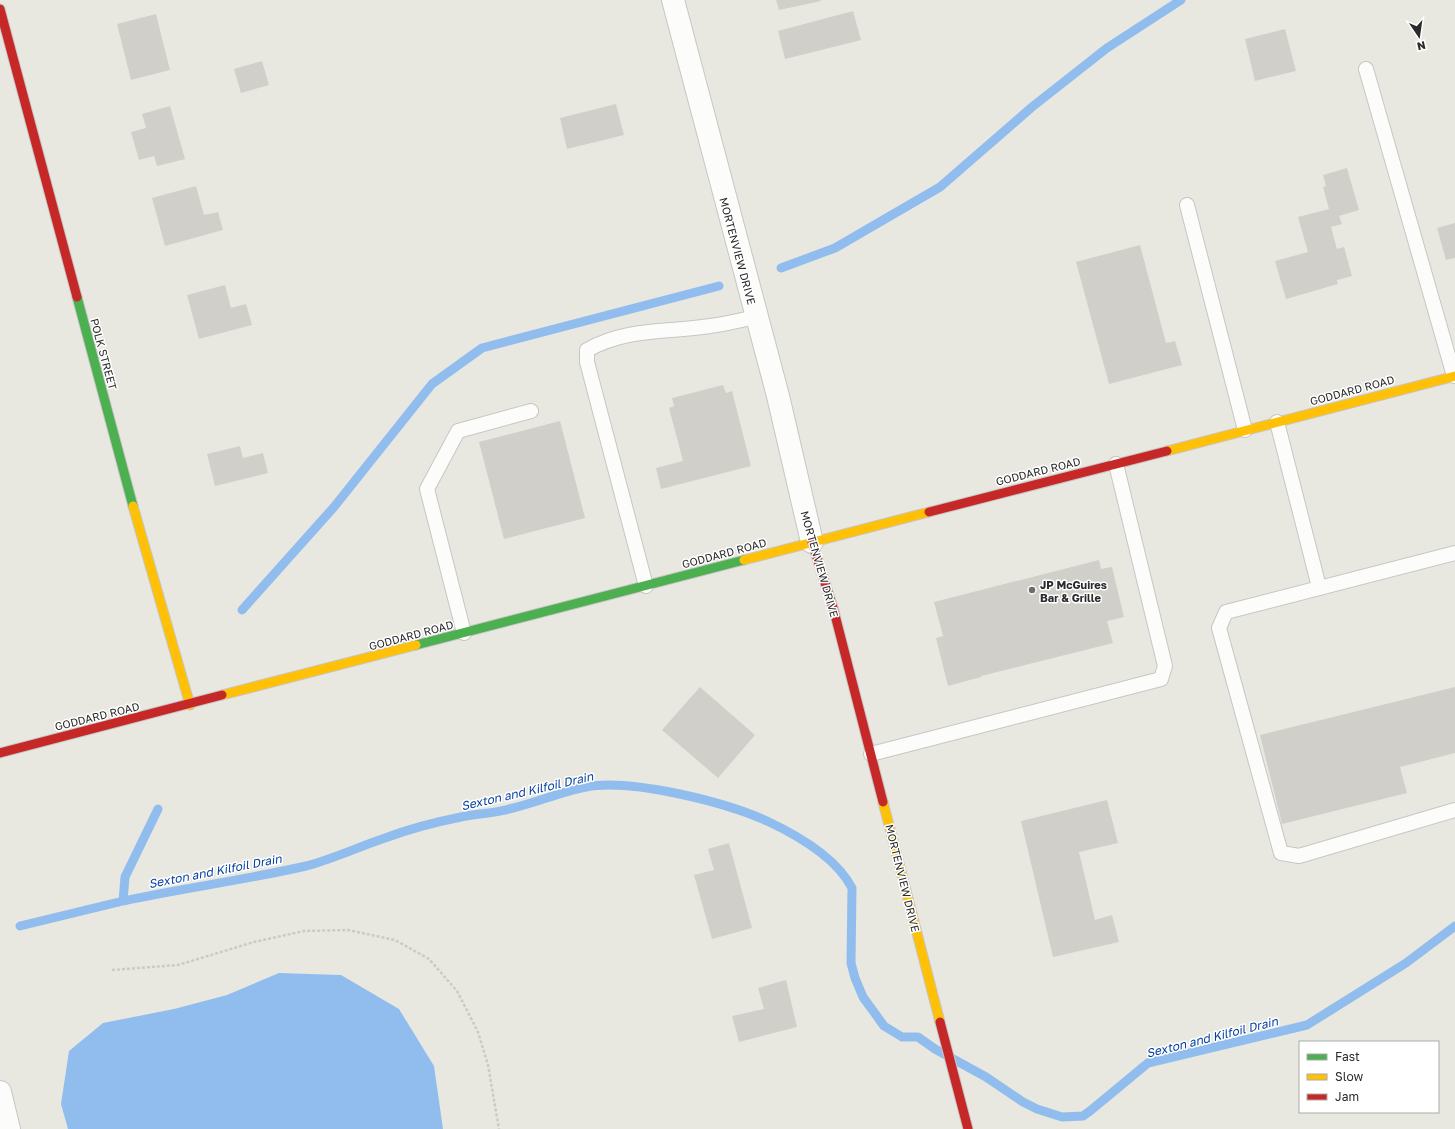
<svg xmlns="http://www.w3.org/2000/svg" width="1455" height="1129" viewBox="0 0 1455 1129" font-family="'Golos Text',sans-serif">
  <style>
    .water { fill: #91bdee }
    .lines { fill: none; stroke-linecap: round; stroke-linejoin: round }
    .stream { stroke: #91bdee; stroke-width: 9 }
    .building { fill: #d0cfc9 }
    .lane-casing { stroke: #c7c6c6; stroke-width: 16 }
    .street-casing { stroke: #c7c6c6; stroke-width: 24 }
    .fast-casing { stroke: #c7c6c6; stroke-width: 11 }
    .slow-casing { stroke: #c7c6c6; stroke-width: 11 }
    .jam-casing { stroke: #c7c6c6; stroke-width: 11 }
    .path { stroke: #cbcac9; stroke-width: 2.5; stroke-dasharray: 3 2; stroke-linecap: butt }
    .lane { stroke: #fcfcfa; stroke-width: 14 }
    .street { stroke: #fcfcfa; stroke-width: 22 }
    .fast { stroke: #4caf50; stroke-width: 9 }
    .slow { stroke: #ffc107; stroke-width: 9 }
    .jam { stroke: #c62828; stroke-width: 9 }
    .poi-dot { fill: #6e6d6a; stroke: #fff; stroke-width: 1.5 }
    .labels { text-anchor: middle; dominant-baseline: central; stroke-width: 3; stroke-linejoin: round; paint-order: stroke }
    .street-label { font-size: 11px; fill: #2b2b2b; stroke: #fff }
    .poi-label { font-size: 11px; font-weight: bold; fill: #2b2b2b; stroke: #fff; text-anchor: start }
    .water-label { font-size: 12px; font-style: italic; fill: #0742a3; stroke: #fff }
  </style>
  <rect width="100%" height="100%" fill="#e9e8e0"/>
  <path class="water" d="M 279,973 L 341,975 L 399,1009 L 434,1066 L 443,1129 L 68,1129 L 61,1104 L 69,1051 L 103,1023 L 174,1009 L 227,995 Z"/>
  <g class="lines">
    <path class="stream" d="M 781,268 L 835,248 L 940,187 L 1032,107 L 1107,48 L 1181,0
      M 242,610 L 334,507 L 432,384 L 482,348 L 719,286
      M 123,901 L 125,877 L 158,809
      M 20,926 C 54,918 89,909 123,901 C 184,888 245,880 306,866 C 333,859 358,847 385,838 C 409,829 436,822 461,817 C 477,814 494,813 509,809 C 535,803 560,792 586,787 C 630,778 725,802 767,821 C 797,835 836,857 852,888 L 851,963 L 855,978 L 863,997 L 884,1026 L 902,1037 L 918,1037 L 935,1049 L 986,1077 L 1023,1102 L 1037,1109 L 1062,1117 L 1083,1116 L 1090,1111 L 1148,1063 L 1307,1025 L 1406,963 L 1455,926"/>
  </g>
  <path class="building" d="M 776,0 L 821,0 L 821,1 L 779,10 Z
    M 853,11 L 861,40 L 785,59 L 778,31 Z
    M 156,14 L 170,70 L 131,80 L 117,24 Z
    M 1285,29 L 1296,71 L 1255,81 L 1245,39 Z
    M 262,61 L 269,85 L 241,93 L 234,69 Z
    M 616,104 L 624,135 L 567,149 L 560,118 Z
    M 170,106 L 185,159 L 157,166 L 154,156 L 139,160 L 131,132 L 146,128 L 142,114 Z
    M 1347,168 L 1359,210 L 1339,216 L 1342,224 L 1331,227 L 1337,249 L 1344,247 L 1352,276 L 1337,280 L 1338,284 L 1286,299 L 1275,261 L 1308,252 L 1298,217 L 1329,209 L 1323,187 L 1326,186 L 1323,175 Z
    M 196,186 L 204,215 L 218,212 L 223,230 L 165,246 L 152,198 Z
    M 1455,223 L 1455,258 L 1446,260 L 1437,228 Z
    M 1140,245 L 1166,343 L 1175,341 L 1182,365 L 1109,384 L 1076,262 Z
    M 225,285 L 231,308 L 246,304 L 252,325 L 199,339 L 187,295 Z
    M 723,385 L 726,393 L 732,391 L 751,466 L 661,489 L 656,468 L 683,461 L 669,408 L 674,406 L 672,398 Z
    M 560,421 L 585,518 L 504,539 L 479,442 Z
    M 240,446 L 243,458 L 263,453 L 268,473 L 215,486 L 207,454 Z
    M 1099,560 L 1101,569 L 1112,567 L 1124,617 L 1107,621 L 1113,643 L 981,676 L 981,677 L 948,686 L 936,638 L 943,636 L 934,602 Z
    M 700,687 L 755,735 L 718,778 L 662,730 Z
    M 1455,687 L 1455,753 L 1400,767 L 1407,793 L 1282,824 L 1260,735 Z
    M 1107,800 L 1118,843 L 1079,852 L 1095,920 L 1112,915 L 1119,942 L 1053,957 L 1021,821 Z
    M 729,843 L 752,928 L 712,939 L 694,875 L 714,870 L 708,849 Z
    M 786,980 L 797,1027 L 739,1042 L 732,1016 L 764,1009 L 758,988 Z"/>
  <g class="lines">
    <g class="lane-casing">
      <path id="lane" d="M 1366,69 L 1454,376
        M 1187,205 L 1245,430
        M 1277,422 L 1319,587
        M 1455,553 L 1226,612 L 1219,628 L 1281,853 L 1299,856 L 1455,810
        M 646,586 L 587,362 L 587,350 C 628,327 667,333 710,326 C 726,324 741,320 756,317
        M 464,633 L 427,489 L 458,431 L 531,411
        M 871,754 L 1161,679 L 1165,666 L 1116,464"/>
    </g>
    <g class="street-casing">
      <path id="street" d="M 673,0 L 778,396 L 812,542
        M 0,1092 L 9,1129"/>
    </g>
    <g class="fast-casing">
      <path id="fast" d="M 77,297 L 133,506
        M 416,645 L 744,560"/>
    </g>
    <g class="slow-casing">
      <path id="slow" d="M 1167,451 L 1455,376
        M 133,506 L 190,705
        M 744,560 L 929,512
        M 222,695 L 416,645
        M 883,802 L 940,1022"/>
    </g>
    <g class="jam-casing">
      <path id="jam" d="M 0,9 L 77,297
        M 929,512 L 1167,451
        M 812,542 L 834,611 L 883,802
        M 0,753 L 222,695
        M 940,1022 L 968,1129"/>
    </g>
    <path class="path" d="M 112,970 L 178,965 L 254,942 L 304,931 L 348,930 L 395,940 L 429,959 L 457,991 L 478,1032 L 488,1065 L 499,1129"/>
    <use href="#lane" class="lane"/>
    <use href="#street" class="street"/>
    <use href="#fast" class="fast"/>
    <use href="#slow" class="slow"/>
    <use href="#jam" class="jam"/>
  </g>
  <circle class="poi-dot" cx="1032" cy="590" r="4"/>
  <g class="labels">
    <g class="street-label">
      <text transform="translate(738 251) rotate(75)">MORTENVIEW DRIVE</text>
      <text transform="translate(104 354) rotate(75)">POLK STREET</text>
      <text transform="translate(1352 390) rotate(-15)">GODDARD ROAD</text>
      <text transform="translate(1038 471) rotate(-14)">GODDARD ROAD</text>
      <text transform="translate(724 553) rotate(-15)">GODDARD ROAD</text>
      <text transform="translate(820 564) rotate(74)">MORTENVIEW DRIVE</text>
      <text transform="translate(411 635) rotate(-15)">GODDARD ROAD</text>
      <text transform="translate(97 716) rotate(-14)">GODDARD ROAD</text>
      <text transform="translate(903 878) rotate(76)">MORTENVIEW DRIVE</text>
    </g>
    <g class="poi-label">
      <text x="1040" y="584">JP McGuires<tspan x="1040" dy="13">Bar &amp; Grille</tspan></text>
    </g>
    <g class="water-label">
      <text transform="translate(527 791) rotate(-13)">Sexton and Kilfoil Drain</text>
      <text transform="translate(215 871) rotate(-11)">Sexton and Kilfoil Drain</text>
      <text transform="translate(1212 1037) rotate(-14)">Sexton and Kilfoil Drain</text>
    </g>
  </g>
  <rect x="1299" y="1041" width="140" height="72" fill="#ffffff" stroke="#aaaaaa"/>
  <rect x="1307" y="1054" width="20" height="6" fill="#4caf50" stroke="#aaaaaa"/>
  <text x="1335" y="1061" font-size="12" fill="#2b2b2b">Fast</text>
  <rect x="1307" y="1074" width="20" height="6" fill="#ffc107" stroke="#aaaaaa"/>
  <text x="1335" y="1081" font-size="12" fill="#2b2b2b">Slow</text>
  <rect x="1307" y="1094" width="20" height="6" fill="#c62828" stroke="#aaaaaa"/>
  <text x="1335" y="1101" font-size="12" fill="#2b2b2b">Jam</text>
  <g transform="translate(1419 36) rotate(167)" stroke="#ffffff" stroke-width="3" paint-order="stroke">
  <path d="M0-3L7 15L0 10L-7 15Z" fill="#2b2b2b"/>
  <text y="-6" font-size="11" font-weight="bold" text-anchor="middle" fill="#2b2b2b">N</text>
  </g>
</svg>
